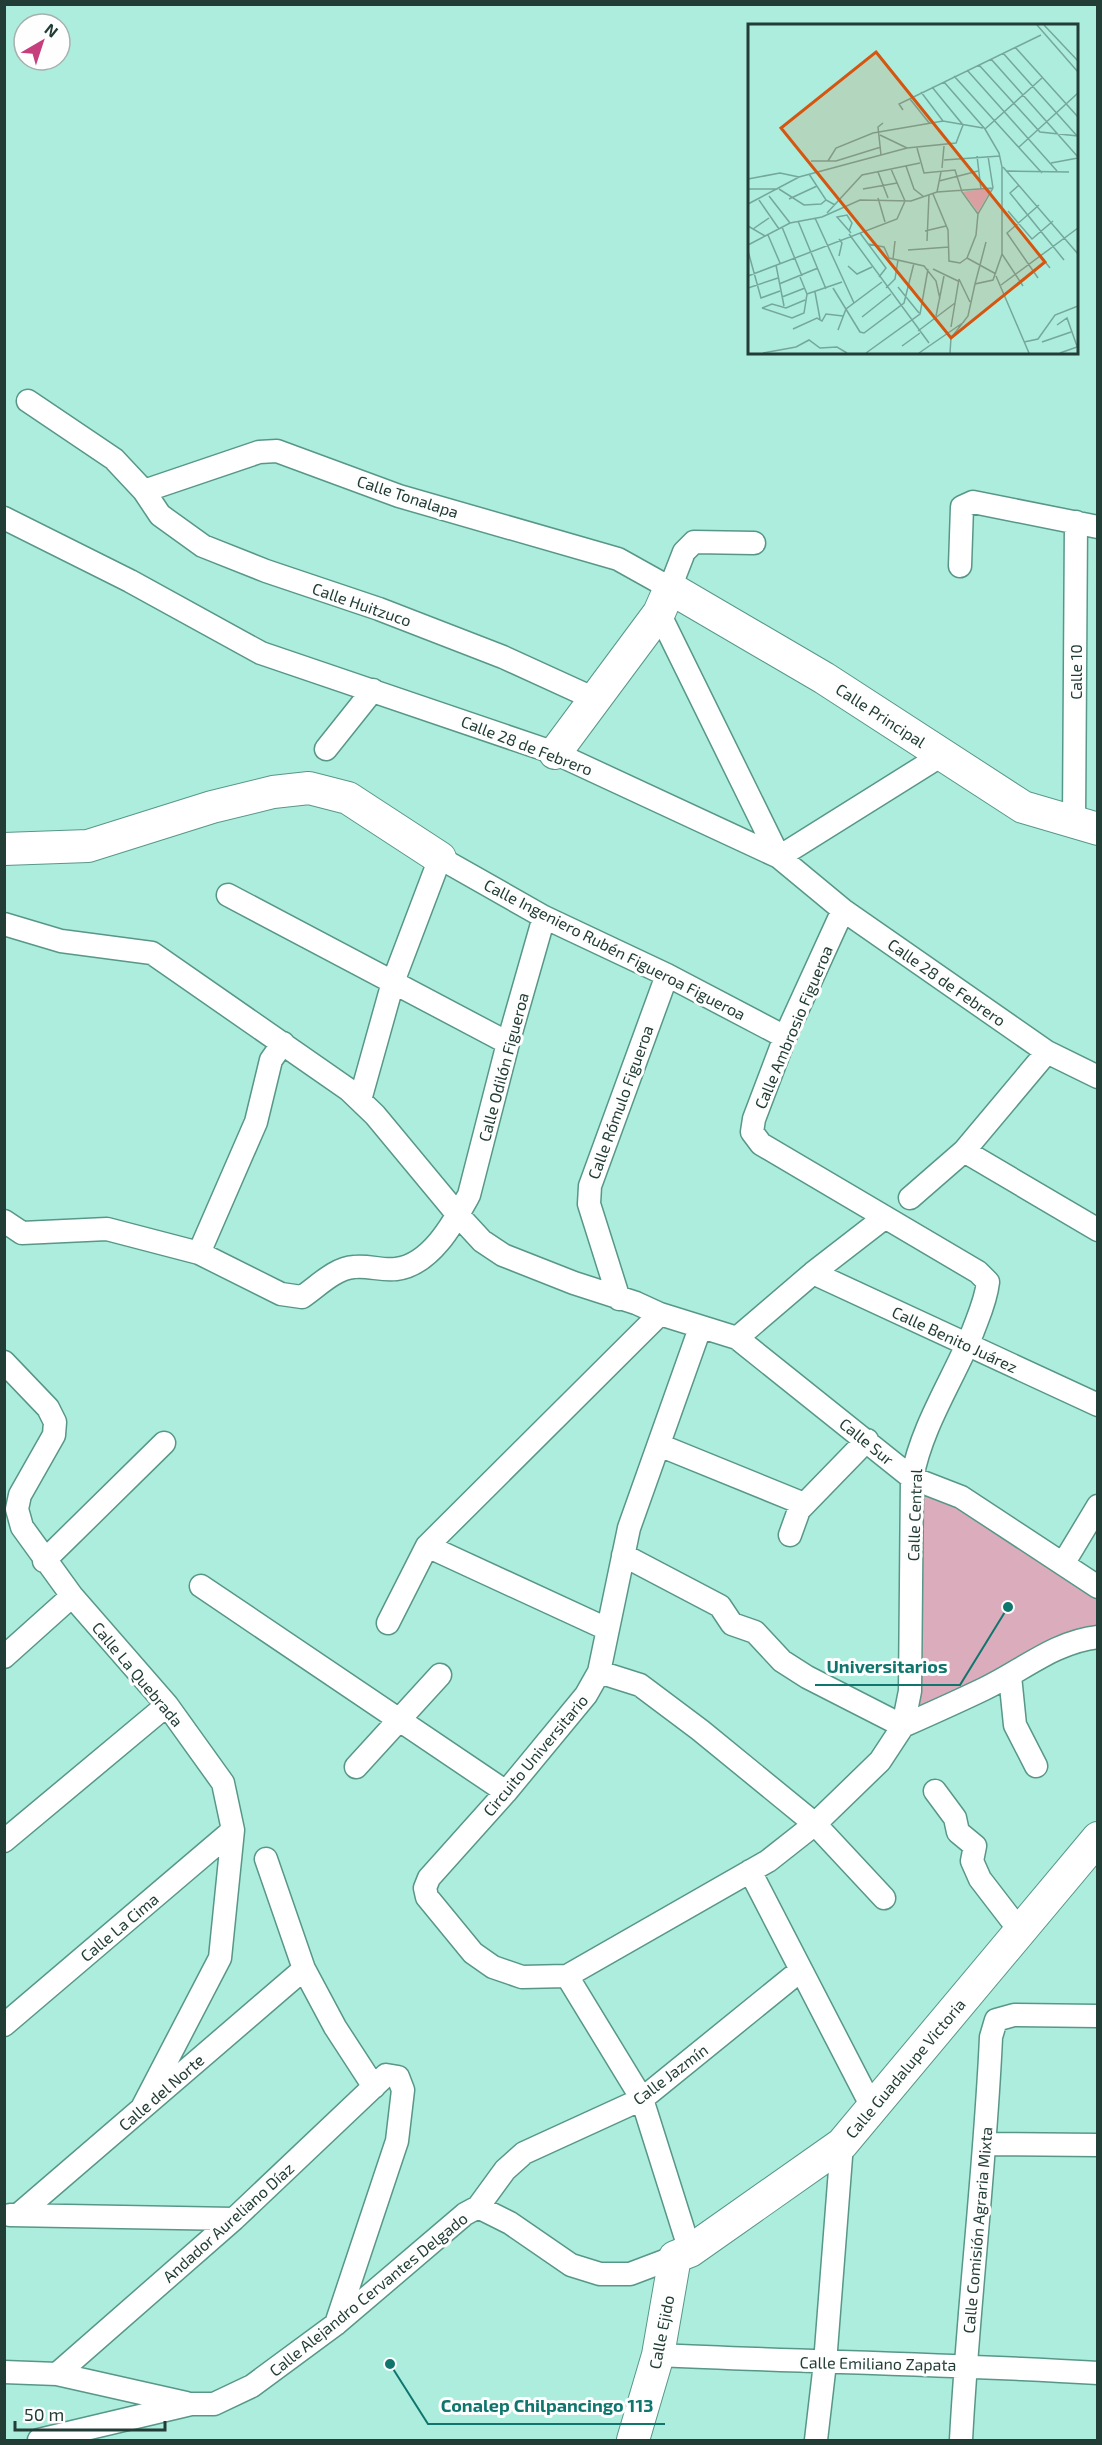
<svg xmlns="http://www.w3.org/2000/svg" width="1102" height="2445" viewBox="0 0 1102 2445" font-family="'Exo 2',sans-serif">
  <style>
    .green { fill: #dbacbb }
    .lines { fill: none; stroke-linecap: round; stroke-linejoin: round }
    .street-casing { stroke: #589788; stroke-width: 25 }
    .secondary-casing { stroke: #589788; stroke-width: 34 }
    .street { stroke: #fff; stroke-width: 22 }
    .secondary { stroke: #fff; stroke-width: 32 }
    .labels { text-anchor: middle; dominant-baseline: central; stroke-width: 6; stroke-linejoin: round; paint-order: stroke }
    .street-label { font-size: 16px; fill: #223d36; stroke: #fefefe }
    .inset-road { fill: none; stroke: #75a79a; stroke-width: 1.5 }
    .view { fill: #d45610; fill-opacity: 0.15; stroke: #d45610; stroke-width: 3 }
    .inset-edge { fill: none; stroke: #223d36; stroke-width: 3 }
    .leader { fill: none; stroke: #0f766e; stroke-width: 2 }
    .callout-dot { fill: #0f766e; stroke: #fefefe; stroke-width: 2 }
    .callout-label { font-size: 18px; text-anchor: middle; font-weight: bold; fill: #0f766e; stroke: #fefefe; stroke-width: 6; stroke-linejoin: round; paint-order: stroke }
  </style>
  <rect width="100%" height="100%" fill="#aceddd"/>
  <path class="green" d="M 917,1486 L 965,1506 L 1097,1593 L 1098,1628 L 913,1712 Z"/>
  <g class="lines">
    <g class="street-casing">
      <path id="street" d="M 28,401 L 114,459 L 144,491 L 160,515 L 203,546 L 266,571 L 379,609 L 503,657 L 595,699
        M 144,491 L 259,452 L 277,451 L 399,496 L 618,559 L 670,588 L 684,552 L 694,542 L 754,543
        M 4,518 L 130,581 L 261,653 L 555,753 L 779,857 L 843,910 L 1047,1052 L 1098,1077
        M 960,566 L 962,507 L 973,502 L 1098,527
        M 659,613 L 779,857 L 942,755
        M 326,749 L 373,690
        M 1074,821 L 1076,522
        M 228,895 L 508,1043
        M 4,924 L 61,941 L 152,953 L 349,1090 L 375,1115 L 458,1215 L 482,1241 L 503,1255 L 574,1283 L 636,1303 L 660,1314 L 737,1338 L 912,1478 L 961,1497 L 1098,1587
        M 360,1100 L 393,982 L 440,858 L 544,917 L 667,975 L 785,1037
        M 964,1151 L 1098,1230
        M 910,1198 L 964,1151 L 1047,1052
        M 4,1221 L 22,1233 L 107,1229 L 199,1253 L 281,1294 L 302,1297 C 317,1287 335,1268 354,1267 C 368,1265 382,1271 396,1269 C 431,1265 454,1222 469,1195 L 508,1043 L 544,917
        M 199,1253 L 256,1122 L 271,1060 L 283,1043
        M 813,1273 L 1098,1405
        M 619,1299 L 589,1204 L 590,1186 L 667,975
        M 700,1328 L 629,1528 L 599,1672 L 586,1695 L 506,1792 L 429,1878 L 425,1888 L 427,1897 L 473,1953 L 493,1967 L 522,1977 L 567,1976 L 768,1861 L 815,1824 L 880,1761 L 903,1726 L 910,1691 L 912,1478 C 922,1425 953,1380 973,1331 C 979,1315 986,1300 988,1282 L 978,1272 L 761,1144 L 752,1132 L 754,1119 L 785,1037 L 843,910
        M 737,1338 L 813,1273 L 884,1218
        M 4,1362 L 48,1408 L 55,1422 L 54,1435 L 20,1495 L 17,1509 L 22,1527 L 72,1596 L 167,1705 L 223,1783 L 233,1830 L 220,1958 L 142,2108
        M 659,1445 L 804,1504
        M 790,1535 L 799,1510 L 867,1440
        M 427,1546 L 607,1629
        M 623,1555 L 720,1606 L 732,1624 L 755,1632 L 782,1661 L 807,1677 L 903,1726
        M 44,1561 L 164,1443
        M 1063,1564 L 1098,1506
        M 201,1586 L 506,1792
        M 388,1623 L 427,1546 L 660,1314
        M 4,1657 L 72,1596
        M 599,1672 L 640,1685 L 700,1730 L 815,1824 L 884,1898
        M 1010,1676 L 1015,1725 L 1036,1766
        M 903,1726 C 930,1714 957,1702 984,1689 C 1022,1671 1054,1642 1098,1637
        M 356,1767 L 440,1675
        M 935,1791 L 955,1818 L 958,1832 L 975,1846 L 972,1861 L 980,1879 L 1020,1931
        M 4,1841 L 167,1705
        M 266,1859 L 304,1969 L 335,2027 L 374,2087
        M 750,1871 L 872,2107
        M 567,1976 L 642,2099 L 690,2251
        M 4,2025 L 233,1830
        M 986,2144 L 1098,2145
        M 478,2207 L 505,2170 L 524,2153 L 642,2099 L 801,1970
        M 10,2215 L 234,2219
        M 18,2215 L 304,1969
        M 658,2355 C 805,2362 951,2364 1098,2373
        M 4,2372 L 57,2374 L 186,2403
        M 57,2374 L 234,2219 L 386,2075 L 398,2077 L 403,2090 L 397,2141 L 336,2324
        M 39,2440 L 191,2404 L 214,2404 L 252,2386 L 336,2324 L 465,2214 L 478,2207 L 510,2223 L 571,2265 L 600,2274 L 630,2274 L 675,2257
        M 816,2440 L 825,2363 L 842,2144
        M 961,2440 C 968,2306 985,2172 991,2037 L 996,2020 L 1014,2015 L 1098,2016"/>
    </g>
    <g class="secondary-casing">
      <path id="secondary" d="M 555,753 L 659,613 L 670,588 L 824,678 L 1023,807 L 1098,829
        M 4,849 L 88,846 L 212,807 L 273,792 L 309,788 L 348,798 L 440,858
        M 633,2440 L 658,2355 L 675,2257 L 690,2251 L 842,2144 L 1098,1838"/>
    </g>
    <use href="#street" class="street"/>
    <use href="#secondary" class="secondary"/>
  </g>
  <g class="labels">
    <g class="street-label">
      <text transform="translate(408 496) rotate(18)">Calle Tonalapa</text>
      <text transform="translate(362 604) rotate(19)">Calle Huitzuco</text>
      <text transform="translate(1075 672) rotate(-90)">Calle 10</text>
      <text transform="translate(881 715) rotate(33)">Calle Principal</text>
      <text transform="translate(527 745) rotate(21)">Calle 28 de Febrero</text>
      <text transform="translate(615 949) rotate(27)">Calle Ingeniero Rubén Figueroa Figueroa</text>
      <text transform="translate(947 982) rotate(35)">Calle 28 de Febrero</text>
      <text transform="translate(793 1027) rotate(-67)">Calle Ambrosio Figueroa</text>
      <text transform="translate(503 1067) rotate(-75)">Calle Odilón Figueroa</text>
      <text transform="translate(620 1102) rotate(-70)">Calle Rómulo Figueroa</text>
      <text transform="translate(955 1339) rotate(25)">Calle Benito Juárez</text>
      <text transform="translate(867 1441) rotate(39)">Calle Sur</text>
      <text transform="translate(914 1515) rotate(-88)">Calle Central</text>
      <text transform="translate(138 1674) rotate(50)">Calle La Quebrada</text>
      <text transform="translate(535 1755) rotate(-50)">Circuito Universitario</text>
      <text transform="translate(119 1927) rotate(-40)">Calle La Cima</text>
      <text transform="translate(905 2068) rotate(-50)">Calle Guadalupe Victoria</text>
      <text transform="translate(670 2074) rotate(-37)">Calle Jazmín</text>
      <text transform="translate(161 2092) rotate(-41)">Calle del Norte</text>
      <text transform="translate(228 2222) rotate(-42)">Andador Aureliano Díaz</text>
      <text transform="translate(977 2230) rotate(-85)">Calle Comisión Agraria Mixta</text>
      <text transform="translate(368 2294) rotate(-39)">Calle Alejandro Cervantes Delgado</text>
      <text transform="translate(661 2332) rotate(-79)">Calle Ejido</text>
      <text transform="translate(878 2363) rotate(1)">Calle Emiliano Zapata</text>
    </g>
  </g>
  <g transform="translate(748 24)">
    <rect width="330" height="330" fill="#aceddd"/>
    <path d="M 244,164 L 230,188 L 215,168 L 220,167 Z" fill="#dbacbb"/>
    <path class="inset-road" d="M 289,1 L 330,48M 296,1 L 330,37M 267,23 L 330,93M 255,29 L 330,113M 243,35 L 330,133M 231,41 L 292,108 L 330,112M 219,46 L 309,147M 206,52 L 294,149M 196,58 L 237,105 L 251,129 L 254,143 L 254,230 L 245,256 L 227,260 L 220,292 L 203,314 L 202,329M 173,68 L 195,97M 162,75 L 182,100M 155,86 L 151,80 L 293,11M 237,105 L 294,54M 132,111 L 159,124M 271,123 L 330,69M 169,124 L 176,149 L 207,146 L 214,168 L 230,190M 133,131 L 130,103 L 135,99M 229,132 L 233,165M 240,132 L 245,164M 196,136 L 252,132M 63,137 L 88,137 L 133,123M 80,137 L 88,124 L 125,109 L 195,97 L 235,104M 303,139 L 330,134M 158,142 L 166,165 L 176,173M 255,143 L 330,230M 194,144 L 196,122M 259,147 L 321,148M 130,148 L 140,174M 61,150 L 78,176 L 87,181M 0,155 L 32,149 L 51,153M 191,157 L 230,147M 271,161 L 262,169 L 316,236M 0,165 L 30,165M 31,165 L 56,181 L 73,180 L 78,176M 115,165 L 149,159M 189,168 L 193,148M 185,170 L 200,206 L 201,237 L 212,239 L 219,234M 21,172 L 42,199M 130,174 L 137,198M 41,175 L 69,162M 11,176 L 31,205M 0,180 L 51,153 L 159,124 L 208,119 L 215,101 L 184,63M 260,187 L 284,215 L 305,197M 79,189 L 114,151 L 172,139M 67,194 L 106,279M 50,197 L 78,265M 0,202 L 17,212M 34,203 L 54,252M 5,205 L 21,194M 101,207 L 104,199 L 99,191 L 89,193 L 103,209M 177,207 L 198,202M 112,209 L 138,244 L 131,253M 101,210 L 181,319M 20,211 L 32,239M 179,217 L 181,171M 282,219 L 302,244M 120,220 L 136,223 L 141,234 L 176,242 L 188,257 L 192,275M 0,221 L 42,199 L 74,193 L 112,176 L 163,177 L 189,168 L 245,164M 160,226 L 201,223M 0,227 L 13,274 L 32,267M 254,230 L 275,262M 91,232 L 94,219 L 91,215M 219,234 L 228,211 L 230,190 L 245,164M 219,234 L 248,250M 145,235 L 147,217M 28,241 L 36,282M 100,242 L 109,250 L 124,243M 185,245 L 210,257M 0,252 L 149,195 L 157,177 L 143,145M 248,252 L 281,329M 290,254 L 259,209 L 291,181M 211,255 L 222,278M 31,260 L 70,244M 227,260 L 238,218M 253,261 L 330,204M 150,263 L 171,289M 0,264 L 30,254M 85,264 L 112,308 L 116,309 L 156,279 L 166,239M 138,264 L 147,255 L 150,236M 67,268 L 72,295M 59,270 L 94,258M 34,273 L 57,264M 14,284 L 44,294 L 56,289 L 59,270 L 52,253M 14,284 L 24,280 L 38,284 L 57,276M 188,292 L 196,252M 114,293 L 143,270M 309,301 L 319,294 L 330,325M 203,303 L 211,255M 45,305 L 69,294 L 74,297 L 78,290 L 95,292M 90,306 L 98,285 L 134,258M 170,307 L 207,279M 276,318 L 290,315 L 307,291 L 330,282M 294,318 L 323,308M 154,322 L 172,309M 15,329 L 48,323 L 61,316 L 72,324 L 89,323 L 99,329M 118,329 L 172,290 L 180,245M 171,329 L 216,298M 312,329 L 329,323"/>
    <path class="view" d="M 128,28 L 297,238 L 203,314 L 33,104 Z"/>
    <rect width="330" height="330" class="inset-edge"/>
  </g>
  <path class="leader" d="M1008 1607L960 1685H815M390 2364L428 2424H665"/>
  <g class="callout-dot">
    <circle cx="1008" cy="1607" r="6"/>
    <circle cx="390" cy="2364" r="6"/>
  </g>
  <g class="callout-label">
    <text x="887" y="1673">Universitarios</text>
    <text x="547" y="2412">Conalep Chilpancingo 113</text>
  </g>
  <rect width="1102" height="2445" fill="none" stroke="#223d36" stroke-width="12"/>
  <g transform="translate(42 42) rotate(39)"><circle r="28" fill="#fefefe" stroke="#a6b1ae" stroke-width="1.5"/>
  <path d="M0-4.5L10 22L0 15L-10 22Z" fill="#c63e7b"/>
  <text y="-9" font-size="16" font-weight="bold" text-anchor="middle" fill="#223d36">N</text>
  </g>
  <path d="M15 2421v9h150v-9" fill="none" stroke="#223d36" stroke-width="3"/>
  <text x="24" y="2421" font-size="18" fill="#223d36" stroke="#fefefe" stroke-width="4.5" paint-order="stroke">50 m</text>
</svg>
